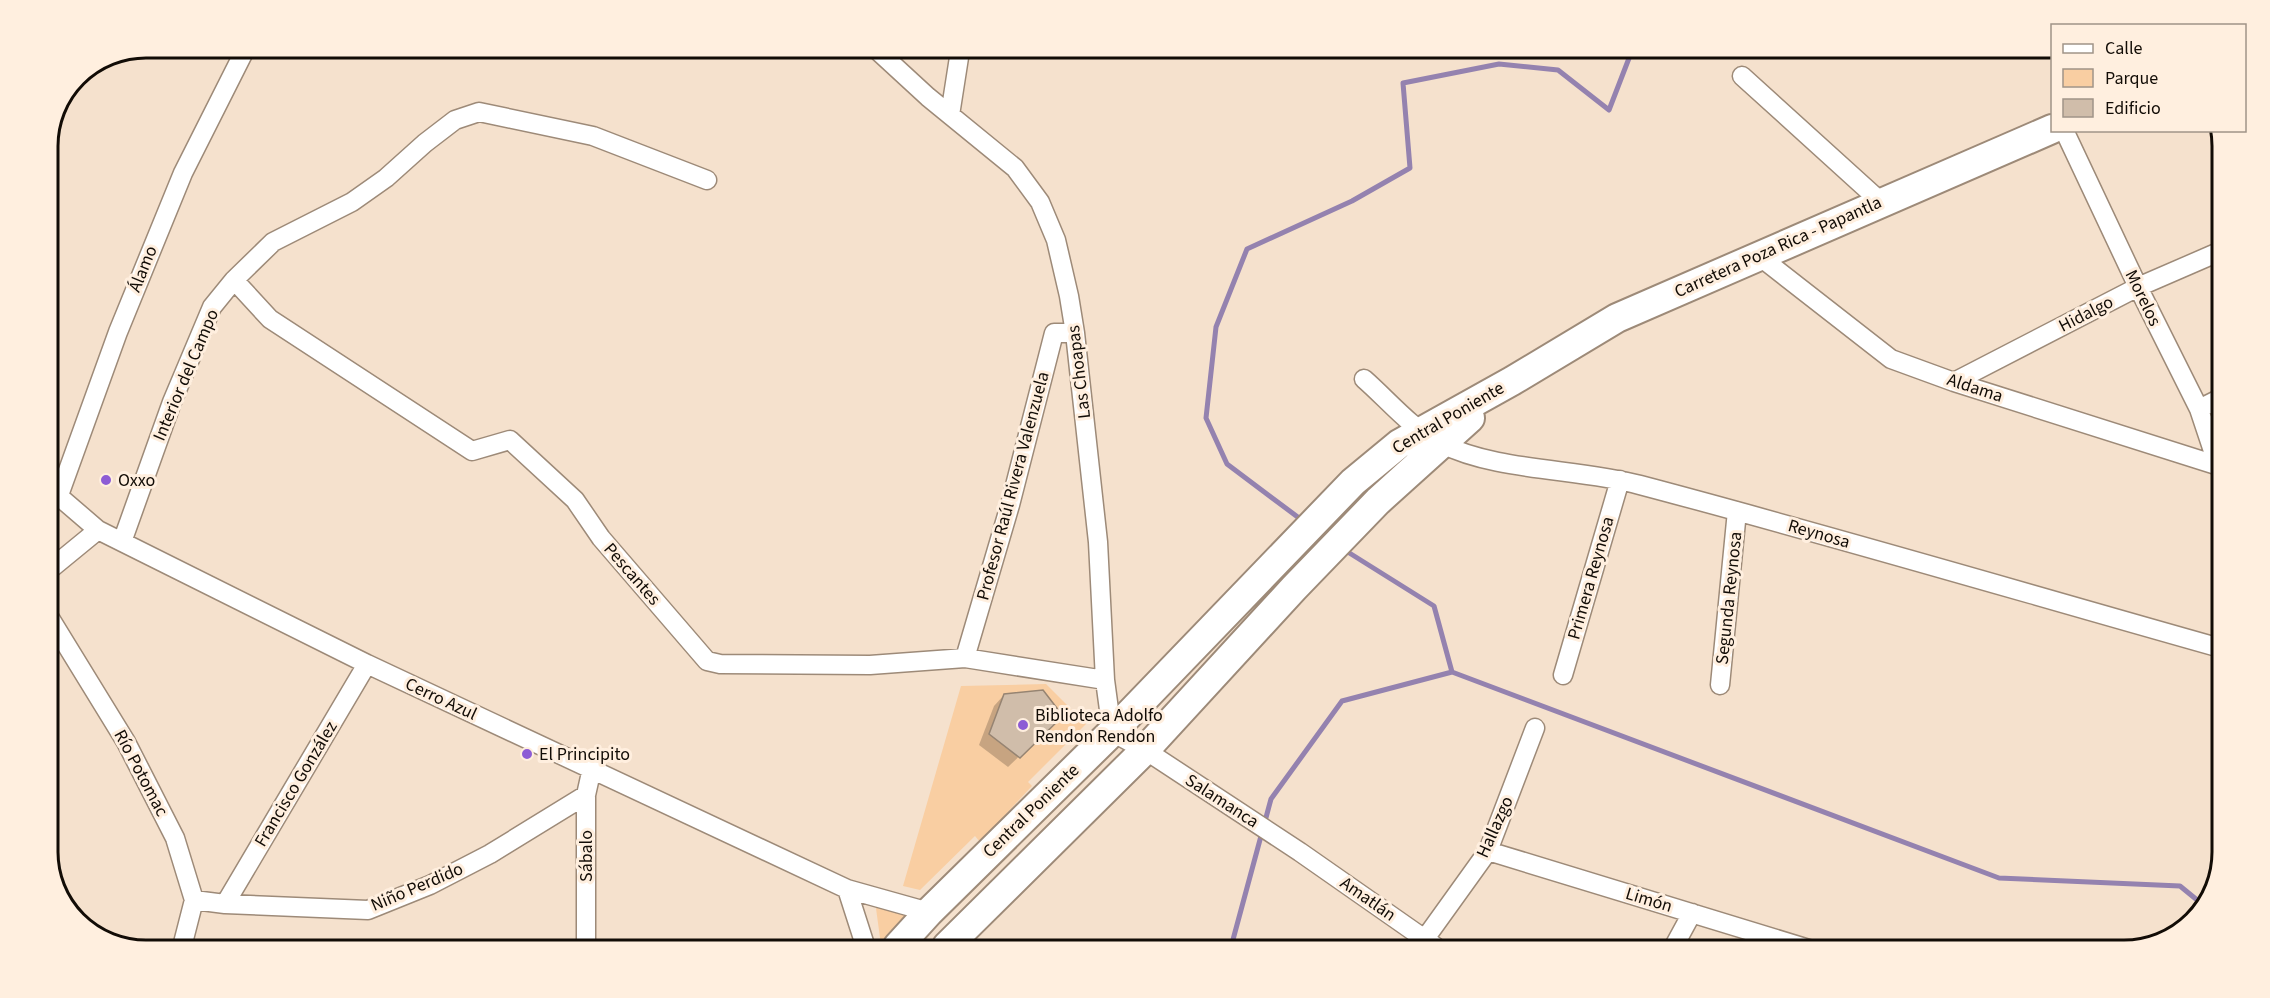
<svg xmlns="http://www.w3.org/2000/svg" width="2270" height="998" viewBox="0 0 2270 998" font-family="'Source Sans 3',sans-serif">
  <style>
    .green { fill: #f9cea2 }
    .shadow { fill: #0003 }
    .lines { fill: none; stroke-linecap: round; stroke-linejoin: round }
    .stream { stroke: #9482af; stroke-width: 5 }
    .building { fill: #d0bdaa; stroke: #968472; stroke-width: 1.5 }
    .street-casing { stroke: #9d8a78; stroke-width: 21 }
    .primary-casing { stroke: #9d8a78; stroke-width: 32 }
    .street { stroke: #fff; stroke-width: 18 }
    .primary { stroke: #fff; stroke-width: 28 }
    .poi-dot { fill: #8d5cd5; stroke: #ffefdf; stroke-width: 2 }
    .labels { text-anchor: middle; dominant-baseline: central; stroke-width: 6; stroke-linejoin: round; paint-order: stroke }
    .street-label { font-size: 18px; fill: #120c06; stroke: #ffefdf }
    .poi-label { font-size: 18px; fill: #120c06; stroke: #ffefdf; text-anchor: start }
    .rim { fill: none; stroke: #120c06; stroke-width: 3 }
  </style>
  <rect width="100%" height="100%" fill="#f5e1cd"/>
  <path class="green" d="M 1046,684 L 1086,724 L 1028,782 L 1032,786 L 980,842 L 975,836 L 920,890 L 903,886 L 961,686 Z
    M 875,901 L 913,915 L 882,945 L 881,945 Z"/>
  <path class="shadow" d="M 1004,695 L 1061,716 L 1008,767 L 979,745 L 994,706 Z"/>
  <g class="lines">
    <path class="stream" d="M 1303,521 L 1227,464 L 1206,418 L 1216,327 L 1247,249 L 1352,201 L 1410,168 L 1403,83 L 1499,64 L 1558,70 L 1609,110 L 1631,53
      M 1343,549 L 1434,606 L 1452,672
      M 1231,947 L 1271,799 L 1342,701 L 1452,672 L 1999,878 L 2180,886 L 2202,904"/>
  </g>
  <path class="building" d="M 1043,690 L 1063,716 L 1020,758 L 989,734 L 1004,694 Z"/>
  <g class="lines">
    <g class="street-casing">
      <path id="street" d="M 878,51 L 928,97 L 1015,168 L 1040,202 L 1056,240 L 1069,296 L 1075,333 L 1098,542 L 1105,680 L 1112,732 L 1145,750 L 1300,852 L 1436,947
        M 1742,76 L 1881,202
        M 950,115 L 960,51
        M 2064,130 L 2138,287 L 2199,409 L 2218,466
        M 1759,256 L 1891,359 L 1954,382 L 2219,466
        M 234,280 L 270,319 L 472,451 L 510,440 L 575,500 L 601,538 L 707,661 L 720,664 L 870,665 L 965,658 L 1105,680
        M 1364,379 C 1387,399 1413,430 1440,443 C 1497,472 1578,468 1640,485 C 1833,536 2025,593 2217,647
        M 1954,382 L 2138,287 L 2221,251
        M 2199,409 L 2219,399
        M 48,487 L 98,530 L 367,664 L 847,889 L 929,912
        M 58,498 L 118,332 L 183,173 L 246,48
        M 122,542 L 172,402 L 212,307 L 234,280 L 273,242 L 352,202 L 386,178 L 425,143 L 455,120 L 479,112 L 593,136 L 707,180
        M 48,571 L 98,530
        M 48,615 L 126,742 L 175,838 L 194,900 L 183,943
        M 965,658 L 1010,505 L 1054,333 L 1075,333
        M 1563,675 L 1620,480
        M 1720,685 L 1737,511
        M 1488,851 L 1809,949
        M 847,889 L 865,945
        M 194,900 L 225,904 L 368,910 L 430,885 L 490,854 L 586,795
        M 225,904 L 367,664
        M 586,944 L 586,795 L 592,768
        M 1419,947 L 1488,851 L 1535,728
        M 1673,948 L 1692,913"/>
    </g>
    <g class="primary-casing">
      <path id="primary" d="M 898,946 L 929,912 L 1112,732 L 1353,482 L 1399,444 L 1512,381 L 1617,318 L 2052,129
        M 947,946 L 1145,750 L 1294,588 L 1378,501 L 1470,418"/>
    </g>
    <use href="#street" class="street"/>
    <use href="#primary" class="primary"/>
  </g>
  <g class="poi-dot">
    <circle cx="106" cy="480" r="6"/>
    <circle cx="1023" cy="725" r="6"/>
    <circle cx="527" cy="754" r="6"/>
  </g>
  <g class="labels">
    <g class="street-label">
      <text transform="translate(1778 247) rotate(-24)">Carretera Poza Rica - Papantla</text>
      <text transform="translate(143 269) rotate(-68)">Álamo</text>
      <text transform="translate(2143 298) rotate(64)">Morelos</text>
      <text transform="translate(2086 314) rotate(-27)">Hidalgo</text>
      <text transform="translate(1079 372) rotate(-97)">Las Choapas</text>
      <text transform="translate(186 375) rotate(-67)">Interior del Campo</text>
      <text transform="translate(1975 388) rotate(18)">Aldama</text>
      <text transform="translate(1448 418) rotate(-30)">Central Poniente</text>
      <text transform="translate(1013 486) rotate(-75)">Profesor Raúl Rivera Valenzuela</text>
      <text transform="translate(1819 534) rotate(16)">Reynosa</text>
      <text transform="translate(632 574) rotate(49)">Pescantes</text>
      <text transform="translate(1591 578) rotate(-74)">Primera Reynosa</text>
      <text transform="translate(1729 598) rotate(-84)">Segunda Reynosa</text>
      <text transform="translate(441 699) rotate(25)">Cerro Azul</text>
      <text transform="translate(141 773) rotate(62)">Río Potomac</text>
      <text transform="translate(296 784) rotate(-59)">Francisco González</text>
      <text transform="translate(1222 801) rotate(33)">Salamanca</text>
      <text transform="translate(1031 811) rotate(-44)">Central Poniente</text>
      <text transform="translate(1495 827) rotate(-66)">Hallazgo</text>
      <text transform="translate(586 856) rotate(-90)">Sábalo</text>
      <text transform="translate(417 887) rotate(-23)">Niño Perdido</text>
      <text transform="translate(1368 899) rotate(35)">Amatlán</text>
      <text transform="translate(1649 900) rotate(17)">Limón</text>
    </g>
    <g class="poi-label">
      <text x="118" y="480">Oxxo</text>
      <text x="1035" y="715">Biblioteca Adolfo<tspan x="1035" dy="21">Rendon Rendon</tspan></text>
      <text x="539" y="754">El Principito</text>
    </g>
  </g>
  <path d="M0 0H2270V998H0ZM146 58H2124A88 88 0 0 1 2212 146V852A88 88 0 0 1 2124 940H146A88 88 0 0 1 58 852V146A88 88 0 0 1 146 58Z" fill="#ffefdf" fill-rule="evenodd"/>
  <path class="rim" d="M146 58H2124A88 88 0 0 1 2212 146V852A88 88 0 0 1 2124 940H146A88 88 0 0 1 58 852V146A88 88 0 0 1 146 58Z"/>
  <rect x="2051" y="24" width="195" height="108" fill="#ffefdf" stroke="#a09488" stroke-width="1.5"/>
  <rect x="2063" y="44" width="30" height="9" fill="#ffffff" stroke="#a09488" stroke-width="1.5"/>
  <text x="2105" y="54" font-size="18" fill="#120c06">Calle</text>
  <rect x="2063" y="69" width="30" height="18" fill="#f9cea2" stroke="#a09488" stroke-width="1.5"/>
  <text x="2105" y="84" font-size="18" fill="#120c06">Parque</text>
  <rect x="2063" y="99" width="30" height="18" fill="#d0bdaa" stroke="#a09488" stroke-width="1.5"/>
  <text x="2105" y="114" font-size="18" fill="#120c06">Edificio</text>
</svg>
